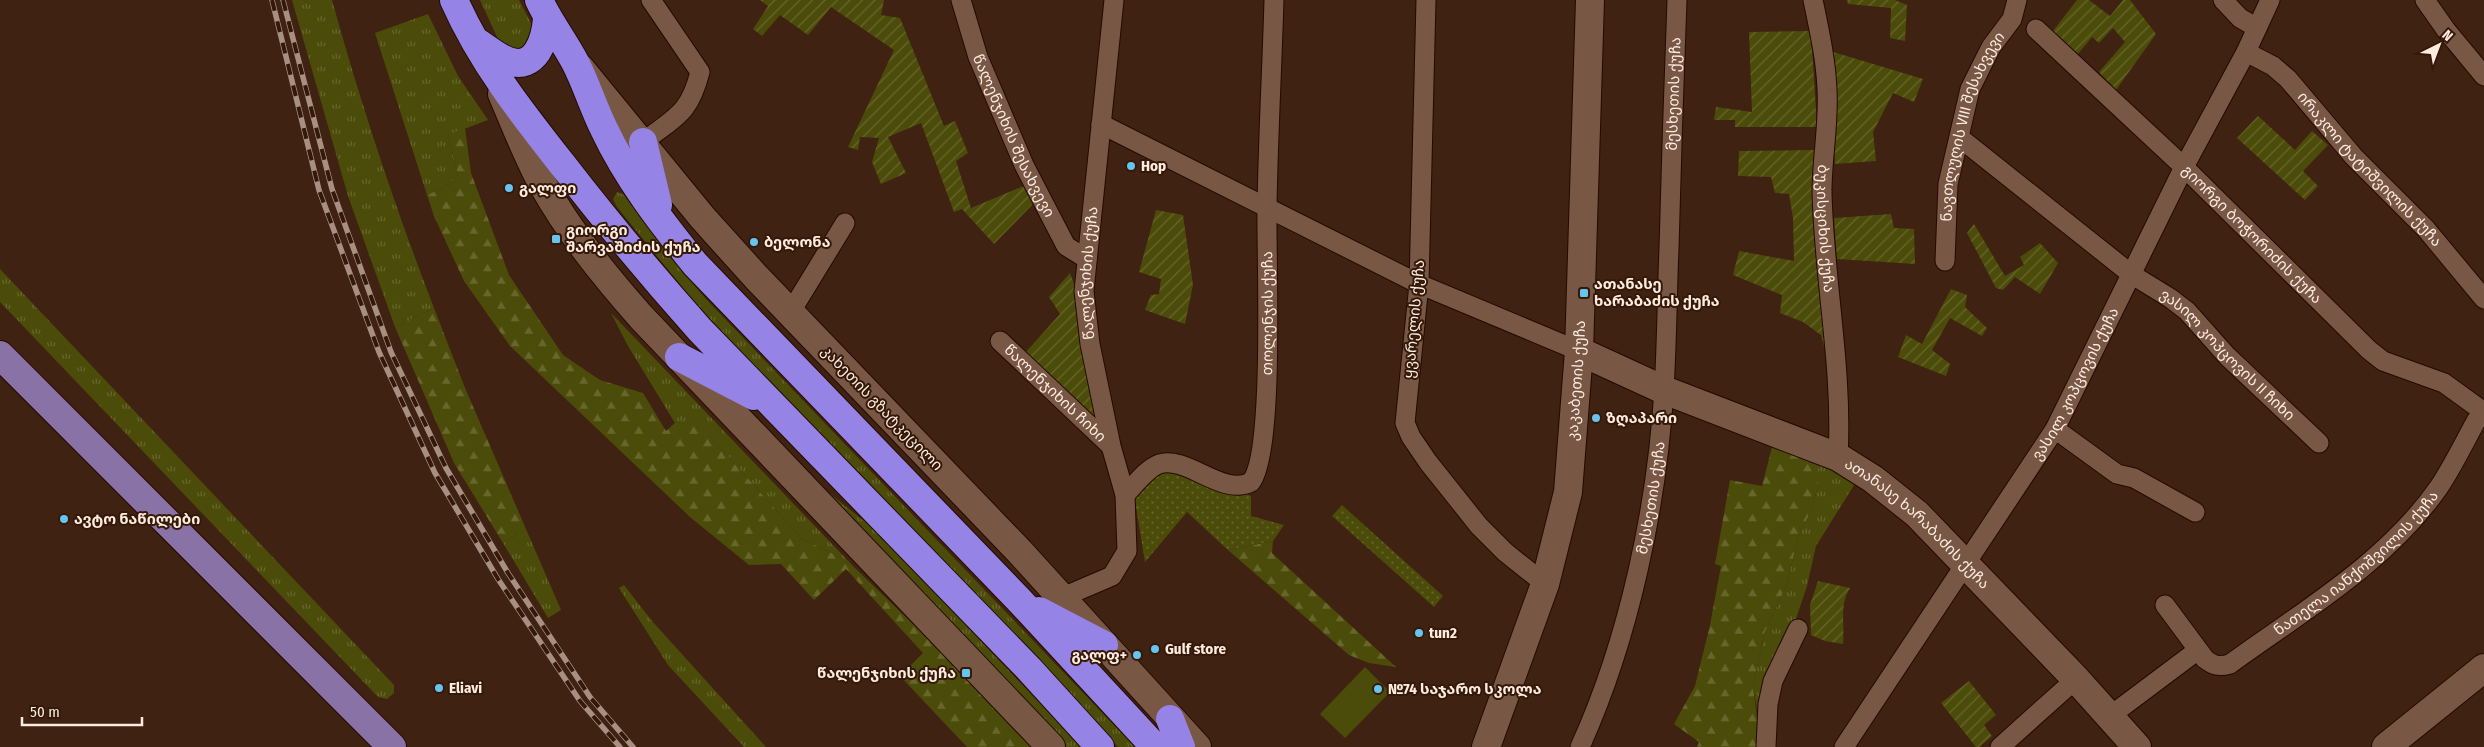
<svg xmlns="http://www.w3.org/2000/svg" width="2484" height="747" viewBox="0 0 2484 747" font-family="'Fira Sans Condensed','Noto Sans Georgian',sans-serif">
  <style>
    .grass { fill: url(#grass-tufts) }
    .forest { fill: url(#forest-firs) }
    .park { fill: url(#park-dots) }
    .garden { fill: url(#garden-furrows) }
    .pitch { fill: #4c4c0a }
    .lines { fill: none; stroke-linecap: round; stroke-linejoin: round }
    .street-casing { stroke: #240a00; stroke-width: 21 }
    .secondary-casing { stroke: #240a00; stroke-width: 30 }
    .primary-casing { stroke: #240a00; stroke-width: 30 }
    .highway-casing { stroke: #240a00; stroke-width: 30 }
    .street { stroke: #785745; stroke-width: 19 }
    .secondary { stroke: #785745; stroke-width: 28 }
    .primary { stroke: #8972a5; stroke-width: 28 }
    .highway { stroke: #9584e5; stroke-width: 28 }
    .rail-casing { stroke: #a78f81; stroke-width: 5.5 }
    .rail { stroke: #341908; stroke-width: 4; stroke-dasharray: 11; stroke-linecap: butt }
    .poi-dot { fill: #67c4ef; stroke: #341908; stroke-width: 2 }
    .labels { text-anchor: middle; dominant-baseline: central; stroke-width: 4; stroke-linejoin: round; paint-order: stroke }
    .street-label { font-size: 15px; fill: #feebe0; stroke: #341908 }
    .poi-label { font-size: 15px; font-weight: bold; fill: #feebe0; stroke: #341908; text-anchor: start }
  </style>
  <defs>
    <pattern id="grass-tufts" width="24" height="20" patternUnits="userSpaceOnUse" patternTransform="scale(1.25)"><rect width="24" height="20" fill="#4c4c0a"/><path d="M3 7l-1-3M5 7V3M7 7l1-3M15 17l-1-3M17 17v-4M19 17l1-3" fill="none" stroke="#67662d"/></pattern>
    <pattern id="forest-firs" width="22" height="20" patternUnits="userSpaceOnUse" patternTransform="scale(1.25)"><rect width="22" height="20" fill="#4c4c0a"/><path d="M5 1l3.5 6h-7zM16 11l3.5 6h-7z" fill="#67662d"/></pattern>
    <pattern id="park-dots" width="8" height="8" patternUnits="userSpaceOnUse" patternTransform="scale(1.25)"><rect width="8" height="8" fill="#4c4c0a"/><path d="M2 2h.1M6 6h.1" fill="none" stroke="#67662d" stroke-width="1.8" stroke-linecap="round"/></pattern>
    <pattern id="garden-furrows" width="10" height="10" patternUnits="userSpaceOnUse" patternTransform="scale(1.25)"><rect width="10" height="10" fill="#4c4c0a"/><path d="M-1 1l2-2M0 10L10 0M9 11l2-2" fill="none" stroke="#67662d"/></pattern>
  </defs>
  <rect width="100%" height="100%" fill="#3f2211"/>
  <path class="grass" d="M 292,0 L 332,0 C 361,105 395,207 434,308 L 395,327 L 348,196 Z
    M 480,0 L 519,0 L 533,27 L 529,45 L 517,52 L 505,49 L 498,39 Z
    M 428,14 L 458,76 L 488,120 L 448,135 L 458,175 L 450,184 L 427,195 L 375,33 Z
    M 617,192 L 623,194 L 665,251 L 705,298 L 1135,747 L 1118,747 L 1045,666 L 700,309 L 617,207 L 613,199 Z
    M 0,269 L 394,685 L 394,693 L 387,699 L 378,697 L 0,302 Z
    M 611,313 L 855,568 L 834,554 L 802,539 L 709,435 L 682,422 L 675,423 L 628,346 Z
    M 1818,465 L 1844,475 L 1856,482 L 1816,546 L 1807,586 L 1760,726 L 1753,687 L 1764,634 L 1787,584 L 1798,537 L 1809,515 L 1818,487 Z
    M 823,488 L 879,533 L 1081,747 L 1063,747 Z
    M 526,529 L 561,610 L 548,618 L 503,543 Z
    M 624,585 L 652,621 L 766,747 L 744,747 L 668,665 L 619,588 Z"/>
  <path class="forest" d="M 465,128 L 471,173 L 509,275 L 563,355 L 600,380 L 643,393 L 666,431 L 675,423 L 694,420 L 709,435 L 802,539 L 834,554 L 855,568 L 995,703 L 1033,747 L 967,747 L 900,676 L 923,653 L 846,569 L 814,600 L 781,564 L 749,565 L 690,517 L 510,346 L 464,281 L 434,216 L 427,195 L 450,184 L 458,175 L 448,135 Z
    M 434,308 L 465,388 L 526,529 L 503,543 L 454,463 L 395,327 Z
    M 1772,447 L 1818,465 L 1818,487 L 1809,515 L 1798,537 L 1787,584 L 1764,634 L 1753,687 L 1761,747 L 1697,747 L 1699,742 L 1674,724 L 1695,686 L 1710,625 L 1721,566 L 1715,564 L 1730,480 L 1762,486 Z
    M 1273,541 L 1272,553 L 1396,667 L 1369,663 L 1349,655 L 1228,550 Z"/>
  <path class="park" d="M 1164,471 L 1177,471 L 1251,496 L 1251,516 L 1284,525 L 1273,541 L 1228,550 L 1187,512 L 1145,562 L 1134,495 L 1142,483 Z
    M 1342,505 L 1443,596 L 1434,607 L 1332,516 Z"/>
  <path class="garden" d="M 760,0 L 884,0 L 881,15 L 900,18 L 944,126 L 955,121 L 968,153 L 956,161 L 971,208 L 1026,185 L 1035,202 L 994,244 L 962,209 L 954,212 L 921,123 L 888,137 L 906,173 L 881,184 L 872,162 L 879,138 L 860,137 L 858,150 L 848,147 L 894,50 L 831,7 L 808,35 L 780,15 L 762,36 L 753,29 L 768,6 Z
    M 1847,0 L 1895,0 L 1907,5 L 1905,41 L 1890,38 L 1891,8 L 1848,4 Z
    M 2077,0 L 2089,0 L 2110,16 L 2123,0 L 2130,0 L 2156,34 L 2116,90 L 2099,72 L 2125,42 L 2113,28 L 2099,43 L 2092,37 L 2078,54 L 2053,31 Z
    M 1811,31 L 1817,127 L 1735,127 L 1735,120 L 1714,120 L 1716,107 L 1752,112 L 1749,32 Z
    M 1830,51 L 1923,79 L 1914,102 L 1893,93 L 1873,132 L 1876,161 L 1835,164 Z
    M 2258,116 L 2295,150 L 2312,131 L 2328,145 L 2303,171 L 2318,186 L 2305,200 L 2237,138 Z
    M 1820,150 L 1831,374 L 1821,335 L 1803,322 L 1780,313 L 1782,295 L 1733,275 L 1739,251 L 1794,261 L 1793,218 L 1789,194 L 1775,193 L 1771,177 L 1738,176 L 1739,151 Z
    M 1156,210 L 1183,215 L 1193,285 L 1185,324 L 1145,310 L 1151,295 L 1159,294 L 1161,279 L 1139,272 Z
    M 1891,214 L 1894,228 L 1914,229 L 1915,264 L 1837,259 L 1834,218 Z
    M 1974,224 L 2005,276 L 2024,265 L 2020,257 L 2040,243 L 2058,263 L 2040,294 L 2015,277 L 2003,290 L 1996,288 L 1967,233 Z
    M 1070,273 L 1079,297 L 1096,422 L 1024,354 L 1060,314 L 1049,297 Z
    M 1951,289 L 1967,295 L 1965,307 L 1987,328 L 1982,336 L 1950,318 L 1932,350 L 1950,364 L 1946,376 L 1898,357 L 1906,335 L 1922,344 Z
    M 1818,581 L 1850,588 C 1839,605 1845,624 1843,644 L 1825,641 L 1811,635 L 1810,605 Z
    M 1969,681 L 1996,715 L 1984,725 L 1992,736 L 1979,747 L 1976,747 L 1941,703 Z"/>
  <path class="pitch" d="M 1365,667 L 1390,692 L 1345,738 L 1320,714 Z"/>
  <g class="lines">
    <g class="street-casing">
      <g id="street">
        <path id="s1" d="M 961,0 L 978,57 L 1024,165 L 1066,246 L 1087,259"/>
        <path d="M 1426,0 L 1419,284 L 1405,423 L 1411,437 L 1428,462 L 1479,526 L 1505,552 L 1545,584"/>
        <path id="s2" d="M 1813,0 C 1819,29 1826,60 1827,90 C 1829,124 1822,158 1822,192 C 1824,281 1843,368 1838,457"/>
        <path d="M 2223,0 L 2240,18 L 2257,28"/>
        <path d="M 2425,0 L 2446,30 L 2484,76"/>
        <path id="s3" d="M 2036,29 L 2184,167 L 2369,350 L 2383,361 L 2444,383 L 2484,412"/>
        <path id="s4" d="M 2246,52 L 2273,66 L 2288,79 L 2354,157 L 2426,229 L 2484,299"/>
        <path d="M 1101,124 L 1419,284 L 1579,351"/>
        <path id="s5" d="M 1960,138 L 2131,274 L 2170,298 L 2187,311 L 2227,356 L 2319,443"/>
        <path d="M 643,142 C 675,117 689,115 700,72 L 651,0"/>
        <path id="s6" d="M 1945,261 L 1948,184 L 1970,89 L 1991,47 L 2012,19 L 2017,0"/>
        <path d="M 790,313 L 845,223"/>
        <path id="s7" d="M 1000,341 L 1111,446"/>
        <path d="M 2055,429 L 2117,474 L 2134,478 L 2195,512"/>
        <path id="s8" d="M 1125,495 C 1134,486 1146,469 1159,464 C 1187,455 1222,497 1251,482 C 1275,452 1266,257 1267,208 C 1268,139 1272,69 1274,0"/>
        <path id="s9" d="M 1063,597 L 1112,576 L 1127,551 L 1125,495 L 1111,446 L 1090,344 L 1084,291 L 1114,0"/>
        <path id="s10" d="M 2165,605 L 2205,659 C 2214,666 2219,667 2230,664 C 2303,611 2387,562 2439,487 C 2453,466 2464,443 2476,421 L 2484,411"/>
        <path d="M 2110,716 L 2198,650"/>
        <path id="s11" d="M 1580,747 C 1629,639 1657,507 1664,389 C 1667,342 1667,295 1669,248 C 1671,165 1674,83 1677,0"/>
        <path d="M 1766,747 L 1768,704 L 1773,681 L 1798,629"/>
        <path id="s12" d="M 1844,747 L 2055,429 L 2184,167 L 2246,52 L 2270,0"/>
        <path d="M 2000,747 L 2076,679"/>
      </g>
    </g>
    <g class="secondary-casing">
      <g id="secondary">
        <path d="M 581,69 L 702,217 L 756,277 L 1020,552 L 1197,747"/>
        <path d="M 502,94 C 515,124 527,156 543,185 C 570,233 604,275 641,317 L 1051,747"/>
        <path id="s13" d="M 1579,351 L 1664,390 L 1838,457 L 1873,479 L 1917,514 L 2076,679 L 2137,747"/>
        <path id="s14" d="M 1486,747 L 1545,584 L 1568,492 L 1579,351 L 1590,0"/>
        <path d="M 2386,747 L 2484,668"/>
      </g>
    </g>
    <g class="primary-casing">
      <path id="primary" d="M 0,355 L 392,747"/>
    </g>
    <g class="highway-casing">
      <path id="highway" d="M 454,0 C 481,61 521,112 562,164 C 606,221 652,276 700,330 L 1029,669 L 1100,747
        M 539,0 C 549,22 564,41 575,62 C 586,83 593,107 604,129 C 627,178 661,222 695,264 L 1019,600 L 1155,747
        M 477,42 C 487,48 497,57 508,61 C 536,71 545,40 547,19
        M 643,142 L 658,205
        M 679,357 L 754,396
        M 1039,611 L 1104,645
        M 1170,719 L 1181,747"/>
    </g>
    <use href="#street" class="street"/>
    <use href="#secondary" class="secondary"/>
    <use href="#primary" class="primary"/>
    <use href="#highway" class="highway"/>
    <g class="rail-casing">
      <path id="rail" d="M 272,0 L 319,190 L 379,352 L 435,473 L 498,579 L 580,701 L 620,747
        M 283,0 L 332,189 L 391,352 L 446,468 L 508,573 L 590,697 L 633,747"/>
    </g>
    <use href="#rail" class="rail"/>
  </g>
  <g class="poi-dot">
    <circle cx="1131" cy="166" r="5"/>
    <circle cx="509" cy="188" r="5"/>
    <rect x="551" y="234" width="10" height="10" rx="2.5"/>
    <circle cx="754" cy="242" r="5"/>
    <rect x="1579" y="288" width="10" height="10" rx="2.5"/>
    <circle cx="1596" cy="418" r="5"/>
    <circle cx="64" cy="519" r="5"/>
    <circle cx="1419" cy="633" r="5"/>
    <circle cx="1155" cy="649" r="5"/>
    <circle cx="1137" cy="655" r="5"/>
    <rect x="961" y="668" width="10" height="10" rx="2.5"/>
    <circle cx="439" cy="688" r="5"/>
    <circle cx="1378" cy="689" r="5"/>
  </g>
  <g class="labels">
    <g class="street-label">
      <text stroke="none"><textPath href="#s11" startOffset="665">მესხეთის ქუჩა</textPath></text>
      <text stroke="none"><textPath href="#s6" startOffset="139">ნავთლუღის VIII შესახვევი</textPath></text>
      <text stroke="none"><textPath href="#s1" startOffset="146">წალენჯიხის შესახვევი</textPath></text>
      <text stroke="none"><textPath href="#s4" startOffset="172">ირაკლი ტატიშვილის ქუჩა</textPath></text>
      <text stroke="none"><textPath href="#s2" startOffset="230">ბუკისციხის ქუჩა</textPath></text>
      <text stroke="none"><textPath href="#s3" startOffset="298">გიორგი ბოჭორიძის ქუჩა</textPath></text>
      <text stroke="none"><textPath href="#s9" startOffset="365">წალენჯიხის ქუჩა</textPath></text>
      <text stroke="none"><textPath href="#s8" startOffset="314">თოლენჯის ქუჩა</textPath></text>
      <text transform="translate(1414 319) rotate(-85)">ყვარელის ქუჩა</text>
      <text stroke="none"><textPath href="#s5" startOffset="345">ვასილ კოპცოვის II ჩიხი</textPath></text>
      <text stroke="none"><textPath href="#s14" startOffset="380">კაკაბეთის ქუჩა</textPath></text>
      <text stroke="none"><textPath href="#s12" startOffset="431">ვასილ კოპცოვის ქუჩა</textPath></text>
      <text stroke="none"><textPath href="#s7" startOffset="76">წალენჯიხის ჩიხი</textPath></text>
      <text transform="translate(882 408) rotate(46)">კახეთის გზატკეცილი</text>
      <text stroke="none"><textPath href="#s11" startOffset="260">მესხეთის ქუჩა</textPath></text>
      <text stroke="none"><textPath href="#s13" startOffset="384">ათანასე ხარაბაძის ქუჩა</textPath></text>
      <text stroke="none"><textPath href="#s10" startOffset="256">ნათელა იანქოშვილის ქუჩა</textPath></text>
    </g>
    <g class="poi-label">
      <text x="1141" y="166">Нор</text>
      <text x="519" y="188">გალფი</text>
      <text x="566" y="230">გიორგი<tspan x="566" dy="17">შარვაშიძის ქუჩა</tspan></text>
      <text x="764" y="242">ბელონა</text>
      <text x="1594" y="284">ათანასე<tspan x="1594" dy="17">ხარაბაძის ქუჩა</tspan></text>
      <text x="1606" y="418">ზღაპარი</text>
      <text x="74" y="519">ავტო ნაწილები</text>
      <text x="1429" y="633">tun2</text>
      <text x="1165" y="649">Gulf store</text>
      <text x="1127" y="655" text-anchor="end">გალფ+</text>
      <text x="956" y="673" text-anchor="end">წალენჯიხის ქუჩა</text>
      <text x="449" y="688">Eliavi</text>
      <text x="1388" y="689">№74 საჯარო სკოლა</text>
    </g>
  </g>
  <g transform="translate(2439 45) rotate(42)" stroke="#341908" stroke-width="4" paint-order="stroke">
  <path d="M0-4L9 19L0 12L-9 19Z" fill="#feebe0"/>
  <text y="-8" font-size="14" font-weight="bold" text-anchor="middle" fill="#feebe0">N</text>
  </g>
  <path d="M22 717v8h120v-8" fill="none" stroke="#feebe0" stroke-width="2.5"/>
  <text x="30" y="717" font-size="15" fill="#feebe0" stroke="#341908" stroke-width="4" paint-order="stroke">50 m</text>
</svg>
